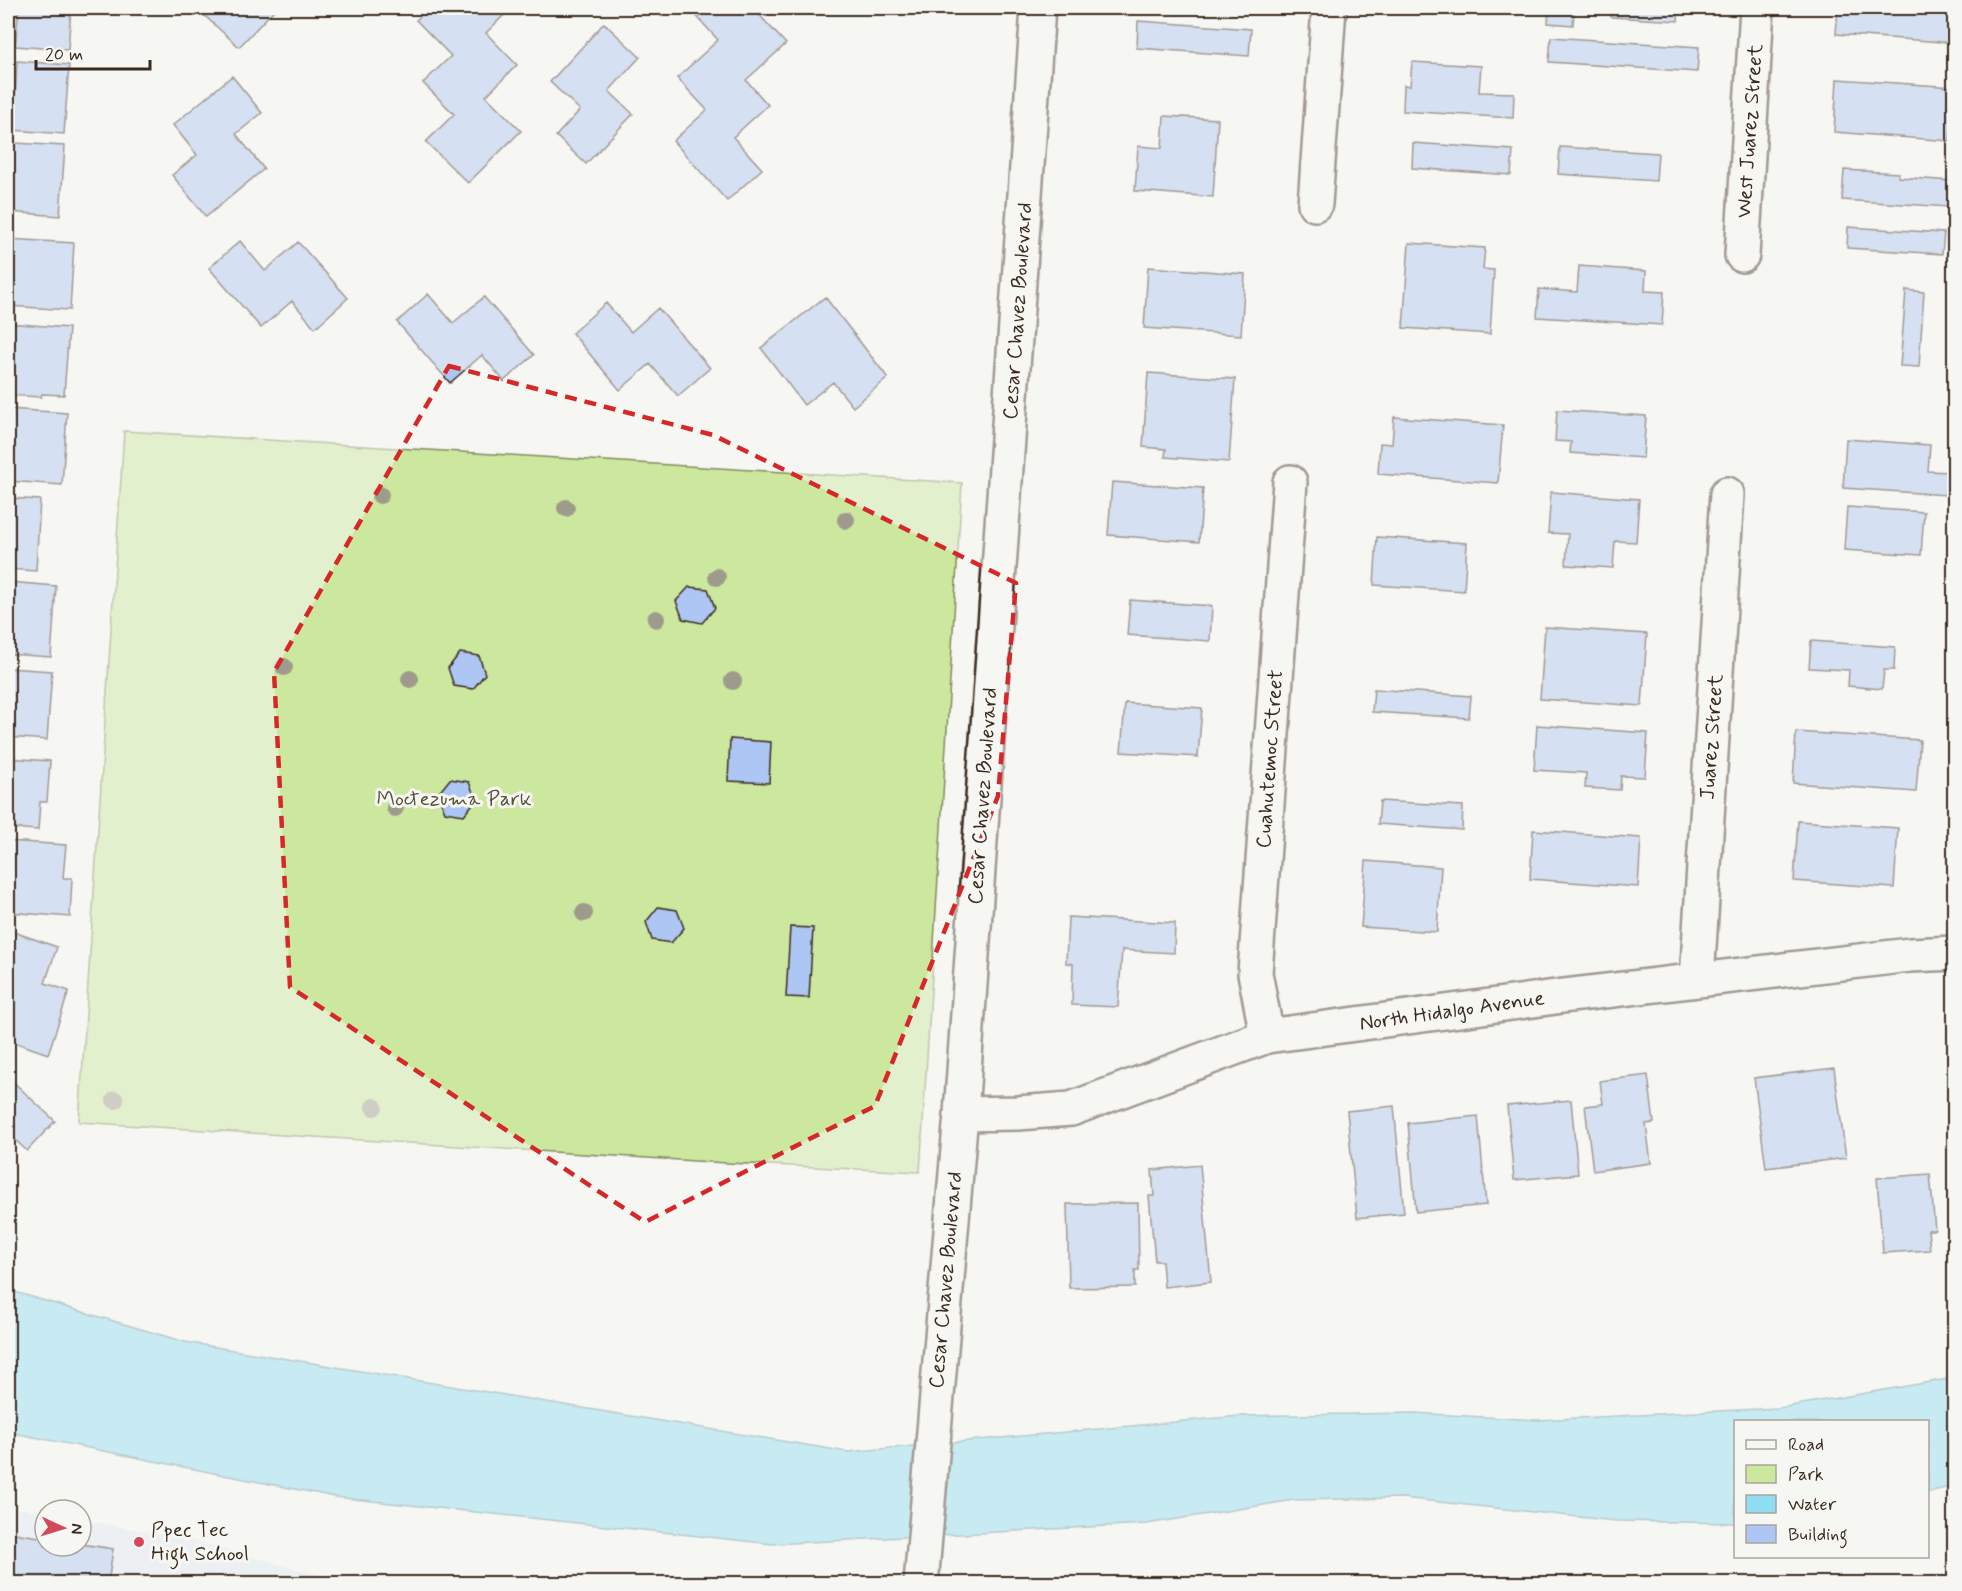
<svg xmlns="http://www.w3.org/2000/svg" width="1962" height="1591" viewBox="0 0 1962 1591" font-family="Mynerve,sans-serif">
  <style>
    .built { fill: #e0e8f2 }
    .green { fill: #cce89f; stroke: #84895e; stroke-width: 1.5 }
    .water { fill: #90dcf1; stroke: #6e959d; stroke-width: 1.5 }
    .building { fill: #adc6f3; stroke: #3b2a1e; stroke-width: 1.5 }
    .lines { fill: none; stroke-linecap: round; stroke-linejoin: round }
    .minor-casing { stroke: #3b2a1e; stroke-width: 38 }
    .minor { stroke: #f6f6f2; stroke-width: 33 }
    .tree { fill: #9f9b8c }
    .marked { fill: none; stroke: #d62828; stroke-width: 4.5; stroke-dasharray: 12 8; stroke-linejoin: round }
    .poi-dot { fill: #d1495b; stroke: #f6f6f2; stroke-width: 2 }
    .labels { text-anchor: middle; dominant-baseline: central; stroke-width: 6; stroke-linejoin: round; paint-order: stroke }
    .street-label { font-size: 21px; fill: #3b2a1e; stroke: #f6f6f2 }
    .park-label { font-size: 21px; fill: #585038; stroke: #f6f6f2 }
    .poi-label { font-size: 21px; fill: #3b2a1e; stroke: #f6f6f2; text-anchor: start }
  </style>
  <rect width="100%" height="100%" fill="#f6f6f2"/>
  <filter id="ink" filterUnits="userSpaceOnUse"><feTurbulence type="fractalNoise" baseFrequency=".0167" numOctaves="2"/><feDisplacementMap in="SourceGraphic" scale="12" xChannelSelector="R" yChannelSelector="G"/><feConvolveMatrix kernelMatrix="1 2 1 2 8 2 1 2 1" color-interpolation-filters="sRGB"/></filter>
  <g filter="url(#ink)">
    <path class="built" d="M 8,1507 L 45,1513 L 45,1546 L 81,1546 L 81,1520 L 182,1538 L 348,1583 L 8,1583 Z"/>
    <path class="green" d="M 124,431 L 962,483 L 920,1172 L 727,1163 L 79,1122 Z"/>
    <path class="water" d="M 8,1290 L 185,1342 L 848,1452 L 1240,1416 L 1414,1413 L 1537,1420 L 1779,1408 L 1954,1378 L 1954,1486 L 1928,1492 L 1928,1422 L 1736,1422 L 1735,1523 L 1616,1521 L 1402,1498 L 1294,1500 L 1146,1524 L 773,1544 L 335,1497 L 8,1432 Z"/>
    <path class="building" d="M 19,8 L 71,8 L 68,50 L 15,46 Z
      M 196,8 L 273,8 L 275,9 L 239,47 Z
      M 430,8 L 511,8 L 486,33 L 517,65 L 486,96 L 521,131 L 468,183 L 426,142 L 454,114 L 423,83 L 451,56 L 416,20 Z
      M 692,8 L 753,8 L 786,44 L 746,80 L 768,105 L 733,137 L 762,169 L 727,201 L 673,141 L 707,110 L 677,78 L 718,40 L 690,9 Z
      M 1549,8 L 1574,8 L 1573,25 L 1548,23 Z
      M 1611,8 L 1679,8 L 1678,21 L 1611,17 Z
      M 1838,8 L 1888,8 L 1954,12 L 1954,43 L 1836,34 Z
      M 1138,21 L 1251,29 L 1249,56 L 1137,48 Z
      M 604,23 L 640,57 L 609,91 L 633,114 L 586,164 L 556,136 L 580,110 L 550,82 Z
      M 1551,37 L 1699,47 L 1697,72 L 1549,62 Z
      M 17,61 L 69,65 L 64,134 L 13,130 Z
      M 1412,62 L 1481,66 L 1479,92 L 1514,93 L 1513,118 L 1403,111 L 1404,85 L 1410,86 Z
      M 232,76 L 262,113 L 236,134 L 264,169 L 206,217 L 172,175 L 197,155 L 173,125 Z
      M 1837,79 L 1954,87 L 1950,141 L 1834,132 Z
      M 1164,116 L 1218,119 L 1213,197 L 1135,191 L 1138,146 L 1162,148 Z
      M 15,143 L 65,146 L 60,216 L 10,212 Z
      M 1413,143 L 1513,150 L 1511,175 L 1412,168 Z
      M 1560,147 L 1658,153 L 1656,181 L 1558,174 Z
      M 1844,170 L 1899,173 L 1898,177 L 1951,181 L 1949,207 L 1842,200 Z
      M 1848,227 L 1944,233 L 1942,254 L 1847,248 Z
      M 8,239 L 74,243 L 70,310 L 8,306 Z
      M 240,241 L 265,271 L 298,242 L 348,298 L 315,328 L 292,301 L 261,328 L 209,268 Z
      M 1409,243 L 1485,248 L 1483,269 L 1494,270 L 1490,334 L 1403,328 Z
      M 1579,266 L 1646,271 L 1645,291 L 1664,292 L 1662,325 L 1537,317 L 1539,289 L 1577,292 Z
      M 1148,267 L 1245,274 L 1241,335 L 1144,328 Z
      M 1906,290 L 1924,292 L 1919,367 L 1900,366 Z
      M 428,294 L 453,323 L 484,297 L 534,355 L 504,381 L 482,355 L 450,383 L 397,322 Z
      M 825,297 L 888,378 L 853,407 L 833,382 L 804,405 L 761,348 Z
      M 606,303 L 631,332 L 658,308 L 710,368 L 678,396 L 650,364 L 620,390 L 572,333 Z
      M 8,323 L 69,328 L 64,395 L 42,394 L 41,397 L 8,395 Z
      M 1148,373 L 1235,379 L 1229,462 L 1165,457 L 1166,449 L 1143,447 Z
      M 8,409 L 67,413 L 62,485 L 8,481 Z
      M 1557,410 L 1646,416 L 1643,458 L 1570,453 L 1571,442 L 1555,441 Z
      M 1394,417 L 1503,425 L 1498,483 L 1378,474 L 1380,443 L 1392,444 Z
      M 1846,439 L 1930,445 L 1928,471 L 1949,472 L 1947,495 L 1843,488 Z
      M 1112,482 L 1203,488 L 1199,542 L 1108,535 Z
      M 1551,492 L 1639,499 L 1636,542 L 1615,541 L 1613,568 L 1566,565 L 1568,534 L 1548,533 Z
      M 8,498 L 40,500 L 36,571 L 8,569 Z
      M 1847,507 L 1924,512 L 1921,555 L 1844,550 Z
      M 1377,537 L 1467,543 L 1464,591 L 1374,585 Z
      M 8,582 L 56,586 L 51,657 L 8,654 Z
      M 689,587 L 708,589 L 715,608 L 702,623 L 683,619 L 676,601 Z
      M 1130,600 L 1212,606 L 1210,641 L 1127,635 Z
      M 1545,627 L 1647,634 L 1642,706 L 1540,699 Z
      M 1811,641 L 1895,647 L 1894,670 L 1884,670 L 1882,689 L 1848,686 L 1849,670 L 1809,668 Z
      M 460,653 L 479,656 L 485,674 L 473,689 L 454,686 L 448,668 Z
      M 8,668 L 52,671 L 47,740 L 8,737 Z
      M 1374,689 L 1471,696 L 1469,718 L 1372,712 Z
      M 1125,703 L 1202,708 L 1198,757 L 1121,752 Z
      M 1537,725 L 1648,733 L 1645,777 L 1621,776 L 1620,790 L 1585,788 L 1586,773 L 1534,770 Z
      M 1796,732 L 1920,740 L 1916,792 L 1793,783 Z
      M 730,739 L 771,742 L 769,783 L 728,781 Z
      M 8,758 L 50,761 L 47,802 L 40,802 L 38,830 L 8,828 Z
      M 450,779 L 469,782 L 476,800 L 464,815 L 445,812 L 438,794 Z
      M 1380,801 L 1463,806 L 1462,830 L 1378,824 Z
      M 1798,821 L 1898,828 L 1894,888 L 1794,881 Z
      M 1533,830 L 1641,838 L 1638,887 L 1530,879 Z
      M 8,841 L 66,845 L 63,878 L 72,878 L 70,917 L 8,912 Z
      M 1366,861 L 1441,867 L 1437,932 L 1361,927 Z
      M 658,907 L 677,910 L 684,928 L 671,943 L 652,940 L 646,922 Z
      M 1068,917 L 1175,923 L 1174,953 L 1122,950 L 1118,1007 L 1072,1005 L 1073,964 L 1066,963 Z
      M 790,927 L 813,928 L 809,998 L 786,997 Z
      M 8,930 L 57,947 L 45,983 L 69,991 L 48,1054 L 8,1040 Z
      M 1834,1068 L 1846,1158 L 1766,1168 L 1754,1078 Z
      M 1648,1075 L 1654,1123 L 1646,1124 L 1651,1163 L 1593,1171 L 1585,1106 L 1603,1104 L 1600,1081 Z
      M 8,1077 L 55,1121 L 27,1151 L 8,1133 Z
      M 1571,1100 L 1578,1174 L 1514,1180 L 1507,1106 Z
      M 1394,1106 L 1404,1213 L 1357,1218 L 1347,1111 Z
      M 1478,1116 L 1486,1205 L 1416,1212 L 1408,1123 Z
      M 1200,1165 L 1211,1282 L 1164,1287 L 1162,1261 L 1155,1261 L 1149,1196 L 1154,1196 L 1152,1170 Z
      M 1930,1174 L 1935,1230 L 1928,1230 L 1930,1250 L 1883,1253 L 1877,1178 Z
      M 1138,1203 L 1139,1270 L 1135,1270 L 1135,1287 L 1069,1288 L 1067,1204 Z
      M 8,1532 L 45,1538 L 45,1546 L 81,1546 L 81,1544 L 113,1549 L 108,1584 L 8,1584 Z"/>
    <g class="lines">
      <g class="minor-casing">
        <path id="minor" d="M 1315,204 L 1329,8
          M 1742,255 L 1757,8
          M 1697,980 L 1727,494
          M 1267,1036 L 1255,973 L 1290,482
          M 961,1114 L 1018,1113 L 1071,1109 L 1267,1036 L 1563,996 L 1910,955 L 1954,953
          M 921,1584 L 961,1114 L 1038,8"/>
      </g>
      <use href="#minor" class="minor"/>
    </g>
    <g class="tree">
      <circle cx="380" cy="495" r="9"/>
      <circle cx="566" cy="508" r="9"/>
      <circle cx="846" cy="520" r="9"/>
      <circle cx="717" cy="577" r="9"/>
      <circle cx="656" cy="619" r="9"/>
      <circle cx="284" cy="667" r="9"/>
      <circle cx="410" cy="679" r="9"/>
      <circle cx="733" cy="681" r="9"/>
      <circle cx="395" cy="808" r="9"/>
      <circle cx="584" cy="913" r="9"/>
      <circle cx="115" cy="1100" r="9"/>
      <circle cx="374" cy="1107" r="9"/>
    </g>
  </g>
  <path d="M0 0H1962V1591H0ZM 449,366 L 713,435 L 1016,583 L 998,796 L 875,1106 L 645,1222 L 290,987 L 274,672 Z" fill="#f6f6f2" fill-opacity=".55" fill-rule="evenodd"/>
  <path class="marked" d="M 449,366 L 713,435 L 1016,583 L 998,796 L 875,1106 L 645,1222 L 290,987 L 274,672 Z"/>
  <circle class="poi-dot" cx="139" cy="1542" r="6"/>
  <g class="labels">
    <g class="street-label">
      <text transform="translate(1750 131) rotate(-86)">West Juarez Street</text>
      <text transform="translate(1018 311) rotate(-86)">Cesar Chavez Boulevard</text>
      <text transform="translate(1712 737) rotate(-86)">Juarez Street</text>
      <text transform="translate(1270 759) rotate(-86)">Cuahutemoc Street</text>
      <text transform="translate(983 796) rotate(-86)">Cesar Chavez Boulevard</text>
      <text transform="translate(1452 1011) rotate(-8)">North Hidalgo Avenue</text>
      <text transform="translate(946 1280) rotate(-85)">Cesar Chavez Boulevard</text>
    </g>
    <g class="park-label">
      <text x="454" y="799">Moctezuma Park</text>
    </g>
    <g class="poi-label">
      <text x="151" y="1530">Ppec Tec<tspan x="151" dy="24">High School</tspan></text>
    </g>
  </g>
  <rect width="1962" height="1591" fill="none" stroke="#f6f6f2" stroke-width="30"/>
  <rect x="15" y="15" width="1932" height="1561" fill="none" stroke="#3b2a1e" stroke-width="2" filter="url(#ink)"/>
  <rect x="1734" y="1420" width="195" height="138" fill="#f6f6f2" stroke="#aba49d" stroke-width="1.5"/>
  <rect x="1746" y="1440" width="30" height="9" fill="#f6f6f2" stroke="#aba49d" stroke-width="1.5"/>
  <text x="1788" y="1450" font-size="18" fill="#3b2a1e">Road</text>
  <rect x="1746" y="1465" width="30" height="18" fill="#cce89f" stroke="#aba49d" stroke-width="1.5"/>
  <text x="1788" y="1480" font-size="18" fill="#3b2a1e">Park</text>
  <rect x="1746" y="1495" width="30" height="18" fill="#90dcf1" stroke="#aba49d" stroke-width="1.5"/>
  <text x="1788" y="1510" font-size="18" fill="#3b2a1e">Water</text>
  <rect x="1746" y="1525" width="30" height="18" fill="#adc6f3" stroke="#aba49d" stroke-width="1.5"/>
  <text x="1788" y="1540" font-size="18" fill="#3b2a1e">Building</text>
  <g transform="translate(63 1528) rotate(94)"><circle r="28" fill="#f6f6f2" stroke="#aba49d" stroke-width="1.5"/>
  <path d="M0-4.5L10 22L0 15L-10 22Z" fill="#d1495b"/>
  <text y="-9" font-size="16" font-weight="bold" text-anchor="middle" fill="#3b2a1e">N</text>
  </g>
  <path d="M36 60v9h114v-9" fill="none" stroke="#3b2a1e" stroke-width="3"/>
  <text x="45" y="60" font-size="18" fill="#3b2a1e" stroke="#f6f6f2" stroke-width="4.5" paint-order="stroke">20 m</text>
</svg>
